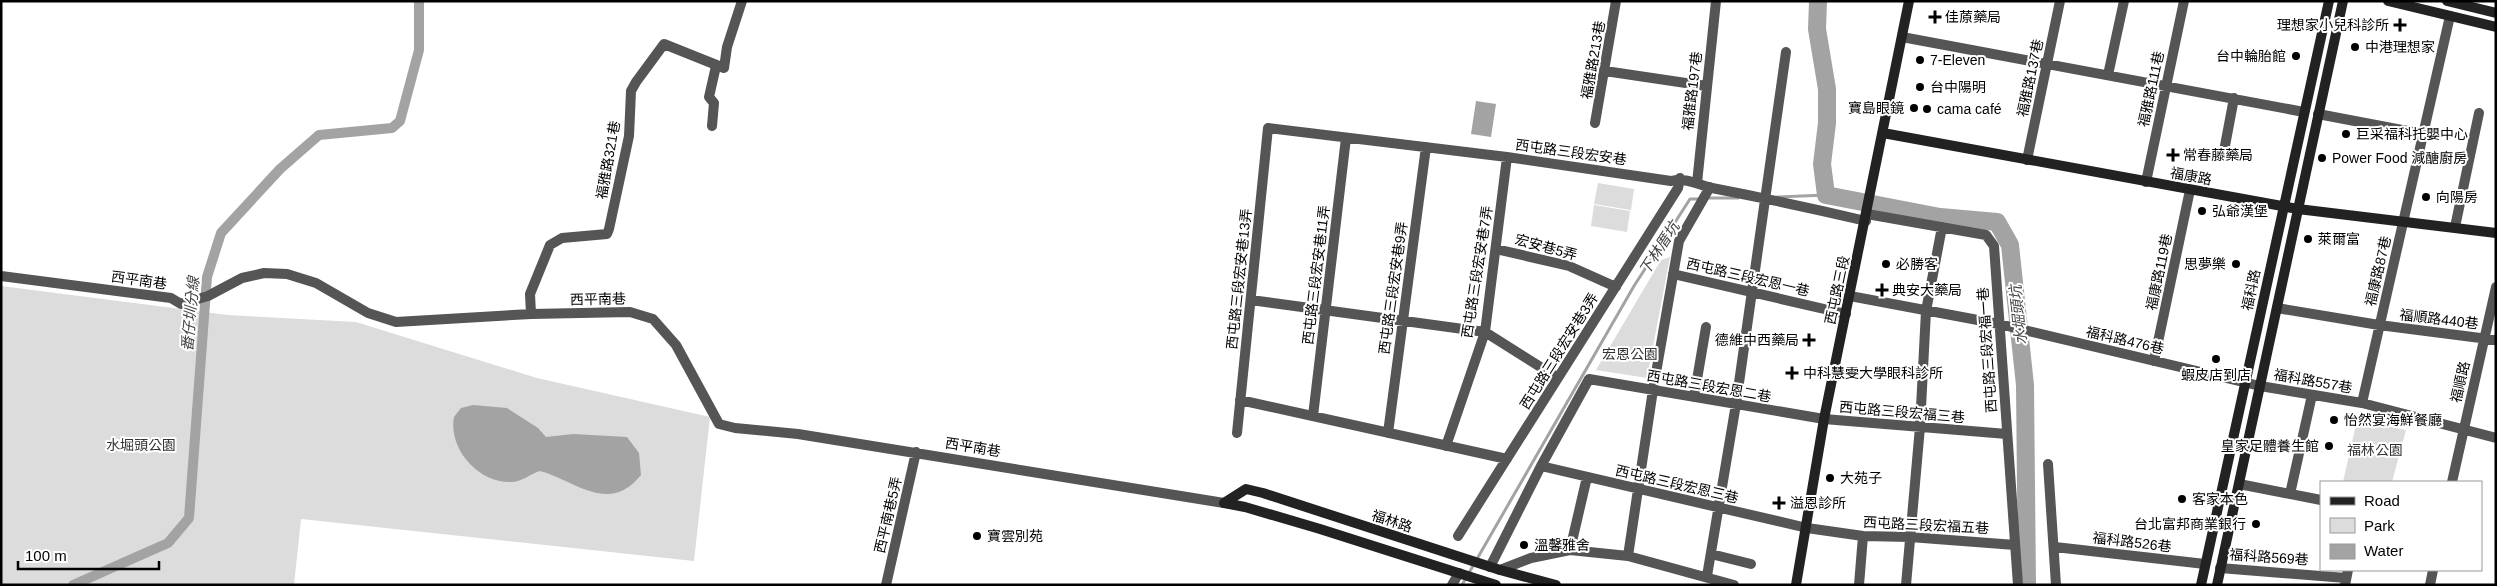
<svg xmlns="http://www.w3.org/2000/svg" width="2497" height="586" viewBox="0 0 2497 586" font-family="Arial,'Noto Sans TC',sans-serif">
  <style>
    .green { fill: #dcdcdc }
    .water { fill: #a3a3a3 }
    .lines { fill: none; stroke-linecap: round; stroke-linejoin: round }
    .stream { stroke: #a3a3a3; stroke-width: 3 }
    .canal { stroke: #a3a3a3; stroke-width: 10 }
    .river { stroke: #a3a3a3; stroke-width: 18 }
    .street { stroke: #555; stroke-width: 10 }
    .secondary { stroke: #222; stroke-width: 10 }
    .poi-dot { fill: #000; stroke: #fff; stroke-width: 2 }
    .labels { text-anchor: middle; dominant-baseline: central; stroke-width: 4; stroke-linejoin: round; paint-order: stroke }
    .poi-label { font-size: 14px; fill: #000; stroke: #fff; text-anchor: start }
    .street-label { font-size: 14px; fill: #000; stroke: #fff }
    .park-label { font-size: 14px; fill: #333; stroke: #fff }
    .water-label { font-size: 15px; font-style: italic; fill: #444; stroke: #fff }
  </style>
  <rect width="100%" height="100%" fill="#fff"/>
  <path class="green" d="M 1598,183 L 1634,189 L 1631,210 L 1594,204 Z
    M 1594,205 L 1630,211 L 1627,232 L 1591,226 Z
    M 1670,257 L 1647,378 L 1596,370 L 1661,260 Z
    M 1,286 L 228,315 L 356,322 L 537,378 L 710,417 L 694,561 L 301,519 L 294,585 L 1,585 Z
    M 2357,420 L 2406,430 L 2392,482 L 2343,482 Z"/>
  <path class="water" d="M 1476,101 L 1496,104 L 1491,137 L 1471,134 Z
    M 473,405 L 507,408 L 538,428 L 546,437 L 573,434 L 627,437 L 639,453 L 641,475 C 609,515 576,481 540,471 C 530,474 522,482 511,482 C 478,483 448,448 454,417 L 461,408 Z"/>
  <g class="lines">
    <path class="stream" d="M 1777,197 L 1826,195
      M 1707,198 L 1738,198
      M 1462,585 L 1634,286 L 1690,199 L 1701,199"/>
    <path class="canal" d="M 73,585 L 168,543 L 189,518 L 207,277 L 221,233 L 280,169 L 319,135 L 392,128 L 400,121 L 419,50 L 419,1"/>
    <path class="river" d="M 1818,1 L 1817,29 L 1827,89 L 1827,123 L 1822,164 L 1826,195 L 1940,217 L 1997,222 L 2010,245 L 2025,385 L 2027,585"/>
    <path class="street" d="M 1902,37 L 2304,112
      M 1605,71 L 1706,86
      M 2108,75 L 2124,1
      M 2318,114 L 2423,134
      M 1595,123 L 1616,1
      M 712,126 L 714,103 L 709,97 L 716,66
      M 2224,151 L 2234,98
      M 2027,160 L 2060,1
      M 2146,182 L 2184,1
      M 1697,183 L 1716,1
      M 1867,214 L 1986,235 L 1994,246 L 2018,585
      M 2455,227 L 2479,113
      M 1496,249 L 1569,266 L 1616,287
      M 1673,274 L 1846,314
      M 1,276 L 171,298 L 181,304 L 208,296 L 242,278 L 264,273 L 287,274 L 316,283 L 368,313 L 396,322 L 531,314 L 630,312 L 653,319 L 676,345 L 719,424 L 735,428 L 798,434 L 1224,503
      M 1850,296 L 1999,324 L 2260,386 L 2362,403 L 2496,438
      M 1251,300 L 1485,332 L 1558,378
      M 2277,308 L 2379,325 L 2496,340
      M 531,314 L 530,294 L 550,245 L 562,238 L 607,234 L 609,229 L 629,136 L 631,91 L 636,82 L 664,44 L 724,68 L 727,47 L 742,1
      M 2154,361 L 2190,190
      M 1694,397 L 1706,327
      M 1240,400 L 1507,459
      M 2362,403 L 2450,16
      M 1313,416 L 1346,138
      M 1237,433 L 1268,128 L 1507,157 L 1671,181 C 1686,177 1698,185 1712,188 C 1764,198 1815,209 1866,221
      M 1388,433 L 1426,147
      M 1446,446 L 1485,332 L 1507,157
      M 2048,464 L 2056,585
      M 1541,466 L 1807,528 L 1863,536 L 1910,537 L 2015,545
      M 2452,482 L 2496,287
      M 2239,484 L 2321,500
      M 2290,494 L 2312,395
      M 1458,536 L 1678,188 L 1680,178
      M 2055,547 L 2205,564
      M 1570,550 L 1587,477
      M 1711,554 L 1751,564
      M 1628,556 L 1653,390 L 1679,241 L 1710,187
      M 1490,567 L 1541,466 L 1589,379 L 1824,419 L 2007,434
      M 2220,568 L 2346,578
      M 1500,570 L 1531,558 L 1570,550 L 1628,556 L 1734,585
      M 1707,576 L 1736,404 L 1786,52
      M 886,585 L 916,452
      M 1452,585 L 1459,573
      M 1859,585 L 1863,536
      M 1906,585 L 1920,427 L 1926,311 L 1942,227
      M 2345,585 L 2348,570
      M 2430,585 L 2433,570"/>
    <path class="secondary" d="M 2388,1 L 2496,27
      M 2447,1 L 2496,13
      M 1883,133 L 2298,209 L 2496,233
      M 1224,503 L 1246,489 L 1263,493 L 1500,570 L 1556,585
      M 1224,503 L 1245,507 L 1320,529 L 1496,585
      M 1796,585 L 1824,419 L 1909,1
      M 2201,585 L 2329,1
      M 2217,585 L 2343,1"/>
  </g>
  <g class="poi-dot">
    <path d="M1932.5 9.5h5v5h5v5h-5v5h-5v-5h-5v-5h5z"/>
    <path d="M2397.5 17.5h5v5h5v5h-5v5h-5v-5h-5v-5h5z"/>
    <circle cx="2355" cy="47" r="5"/>
    <circle cx="2296" cy="56" r="5"/>
    <circle cx="1920" cy="60" r="5"/>
    <circle cx="1920" cy="87" r="5"/>
    <circle cx="1914" cy="108" r="5"/>
    <circle cx="1927" cy="109" r="5"/>
    <circle cx="2346" cy="134" r="5"/>
    <path d="M2170.5 147.5h5v5h5v5h-5v5h-5v-5h-5v-5h5z"/>
    <circle cx="2322" cy="158" r="5"/>
    <circle cx="2426" cy="197" r="5"/>
    <circle cx="2202" cy="211" r="5"/>
    <circle cx="2308" cy="239" r="5"/>
    <circle cx="1886" cy="264" r="5"/>
    <circle cx="2236" cy="264" r="5"/>
    <path d="M1879.5 282.5h5v5h5v5h-5v5h-5v-5h-5v-5h5z"/>
    <path d="M1806.5 332.5h5v5h5v5h-5v5h-5v-5h-5v-5h5z"/>
    <circle cx="2216" cy="359" r="5"/>
    <path d="M1789.5 365.5h5v5h5v5h-5v5h-5v-5h-5v-5h5z"/>
    <circle cx="2334" cy="420" r="5"/>
    <circle cx="2329" cy="446" r="5"/>
    <circle cx="1830" cy="478" r="5"/>
    <circle cx="2182" cy="499" r="5"/>
    <path d="M1776.5 495.5h5v5h5v5h-5v5h-5v-5h-5v-5h5z"/>
    <circle cx="2256" cy="524" r="5"/>
    <circle cx="977" cy="536" r="5"/>
    <circle cx="1524" cy="545" r="5"/>
  </g>
  <g class="labels">
    <g class="poi-label">
      <text x="1945" y="17">佳蒝藥局</text>
      <text x="2389" y="25" text-anchor="end">理想家小兒科診所</text>
      <text x="2365" y="47">中港理想家</text>
      <text x="2286" y="56" text-anchor="end">台中輪胎館</text>
      <text x="1930" y="60">7-Eleven</text>
      <text x="1930" y="87">台中陽明</text>
      <text x="1904" y="108" text-anchor="end">寶島眼鏡</text>
      <text x="1937" y="109">cama café</text>
      <text x="2356" y="134">巨采福科托嬰中心</text>
      <text x="2183" y="155">常春藤藥局</text>
      <text x="2332" y="158">Power Food 減醣廚房</text>
      <text x="2436" y="197">向陽房</text>
      <text x="2212" y="211">弘爺漢堡</text>
      <text x="2318" y="239">萊爾富</text>
      <text x="1896" y="264">必勝客</text>
      <text x="2226" y="264" text-anchor="end">思夢樂</text>
      <text x="1892" y="290">典安大藥局</text>
      <text x="1799" y="340" text-anchor="end">德維中西藥局</text>
      <text x="1803" y="373">中科慧雯大學眼科診所</text>
      <text x="2216" y="375" text-anchor="middle">蝦皮店到店</text>
      <text x="2344" y="420">怡然宴海鮮餐廳</text>
      <text x="2319" y="446" text-anchor="end">皇家足體養生館</text>
      <text x="1840" y="478">大苑子</text>
      <text x="2192" y="499">客家本色</text>
      <text x="1790" y="503">溢恩診所</text>
      <text x="2246" y="524" text-anchor="end">台北富邦商業銀行</text>
      <text x="987" y="536">寶雲別苑</text>
      <text x="1534" y="545">溫馨雅舍</text>
    </g>
    <g class="street-label">
      <text transform="translate(1593 60) rotate(-80)">福雅路213巷</text>
      <text transform="translate(2030 78) rotate(-78)">福雅路137巷</text>
      <text transform="translate(2151 89) rotate(-78)">福雅路111巷</text>
      <text transform="translate(1692 91) rotate(-83)">福雅路197巷</text>
      <text transform="translate(1571 152) rotate(8)">西屯路三段宏安巷</text>
      <text transform="translate(608 160) rotate(-80)">福雅路321巷</text>
      <text transform="translate(2191 176) rotate(10)">福康路</text>
      <text transform="translate(1546 247) rotate(15)">宏安巷5弄</text>
      <text transform="translate(2378 271) rotate(-77)">福康路87巷</text>
      <text transform="translate(1477 272) rotate(-81)">西屯路三段宏安巷7弄</text>
      <text transform="translate(2159 272) rotate(-78)">福康路119巷</text>
      <text transform="translate(1316 275) rotate(-83)">西屯路三段宏安巷11弄</text>
      <text transform="translate(1748 277) rotate(13)">西屯路三段宏恩一巷</text>
      <text transform="translate(1239 279) rotate(-84)">西屯路三段宏安巷13弄</text>
      <text transform="translate(139 280) rotate(8)">西平南巷</text>
      <text transform="translate(1393 288) rotate(-82)">西屯路三段宏安巷9弄</text>
      <text transform="translate(1837 290) rotate(-78)">西屯路三段</text>
      <text transform="translate(2251 290) rotate(-78)">福科路</text>
      <text transform="translate(598 299) rotate(-1)">西平南巷</text>
      <text transform="translate(2439 319) rotate(7)">福順路440巷</text>
      <text transform="translate(2125 340) rotate(13)">福科路476巷</text>
      <text transform="translate(1987 350) rotate(-94)">西屯路三段宏福一巷</text>
      <text transform="translate(1559 351) rotate(-58)">西屯路三段宏安巷3弄</text>
      <text transform="translate(2313 381) rotate(10)">福科路557巷</text>
      <text transform="translate(2460 382) rotate(-77)">福順路</text>
      <text transform="translate(1709 386) rotate(10)">西屯路三段宏恩二巷</text>
      <text transform="translate(1902 412) rotate(5)">西屯路三段宏福三巷</text>
      <text transform="translate(973 447) rotate(9)">西平南巷</text>
      <text transform="translate(1677 484) rotate(13)">西屯路三段宏恩三巷</text>
      <text transform="translate(888 515) rotate(-77)">西平南巷5弄</text>
      <text transform="translate(1392 521) rotate(18)">福林路</text>
      <text transform="translate(1926 525) rotate(3)">西屯路三段宏福五巷</text>
      <text transform="translate(2132 542) rotate(7)">福科路526巷</text>
      <text transform="translate(2269 557) rotate(4)">福科路569巷</text>
    </g>
    <g class="park-label">
      <text x="1630" y="354">宏恩公園</text>
      <text x="141" y="445">水堀頭公園</text>
      <text x="2375" y="450">福林公園</text>
    </g>
    <g class="water-label">
      <text transform="translate(1659 248) rotate(-57)">下林厝坑</text>
      <text transform="translate(190 314) rotate(-85)">番仔圳分線</text>
      <text transform="translate(2018 315) rotate(-96)">水堀頭坑</text>
    </g>
  </g>
  <rect width="2497" height="586" fill="none" stroke="#000000" stroke-width="5"/>
  <rect x="2320" y="481" width="162" height="90" fill="#ffffff" stroke="#999999"/>
  <rect x="2330" y="497" width="25" height="8" fill="#222222" stroke="#999999"/>
  <text x="2364" y="506" font-size="15" fill="#000000">Road</text>
  <rect x="2330" y="518" width="25" height="15" fill="#dcdcdc" stroke="#999999"/>
  <text x="2364" y="531" font-size="15" fill="#000000">Park</text>
  <rect x="2330" y="544" width="25" height="15" fill="#a3a3a3" stroke="#999999"/>
  <text x="2364" y="556" font-size="15" fill="#000000">Water</text>
  <path d="M18 561v8h141v-8" fill="none" stroke="#000000" stroke-width="2.5"/>
  <text x="25" y="561" font-size="15" fill="#000000" stroke="#ffffff" stroke-width="4" paint-order="stroke">100 m</text>
</svg>
